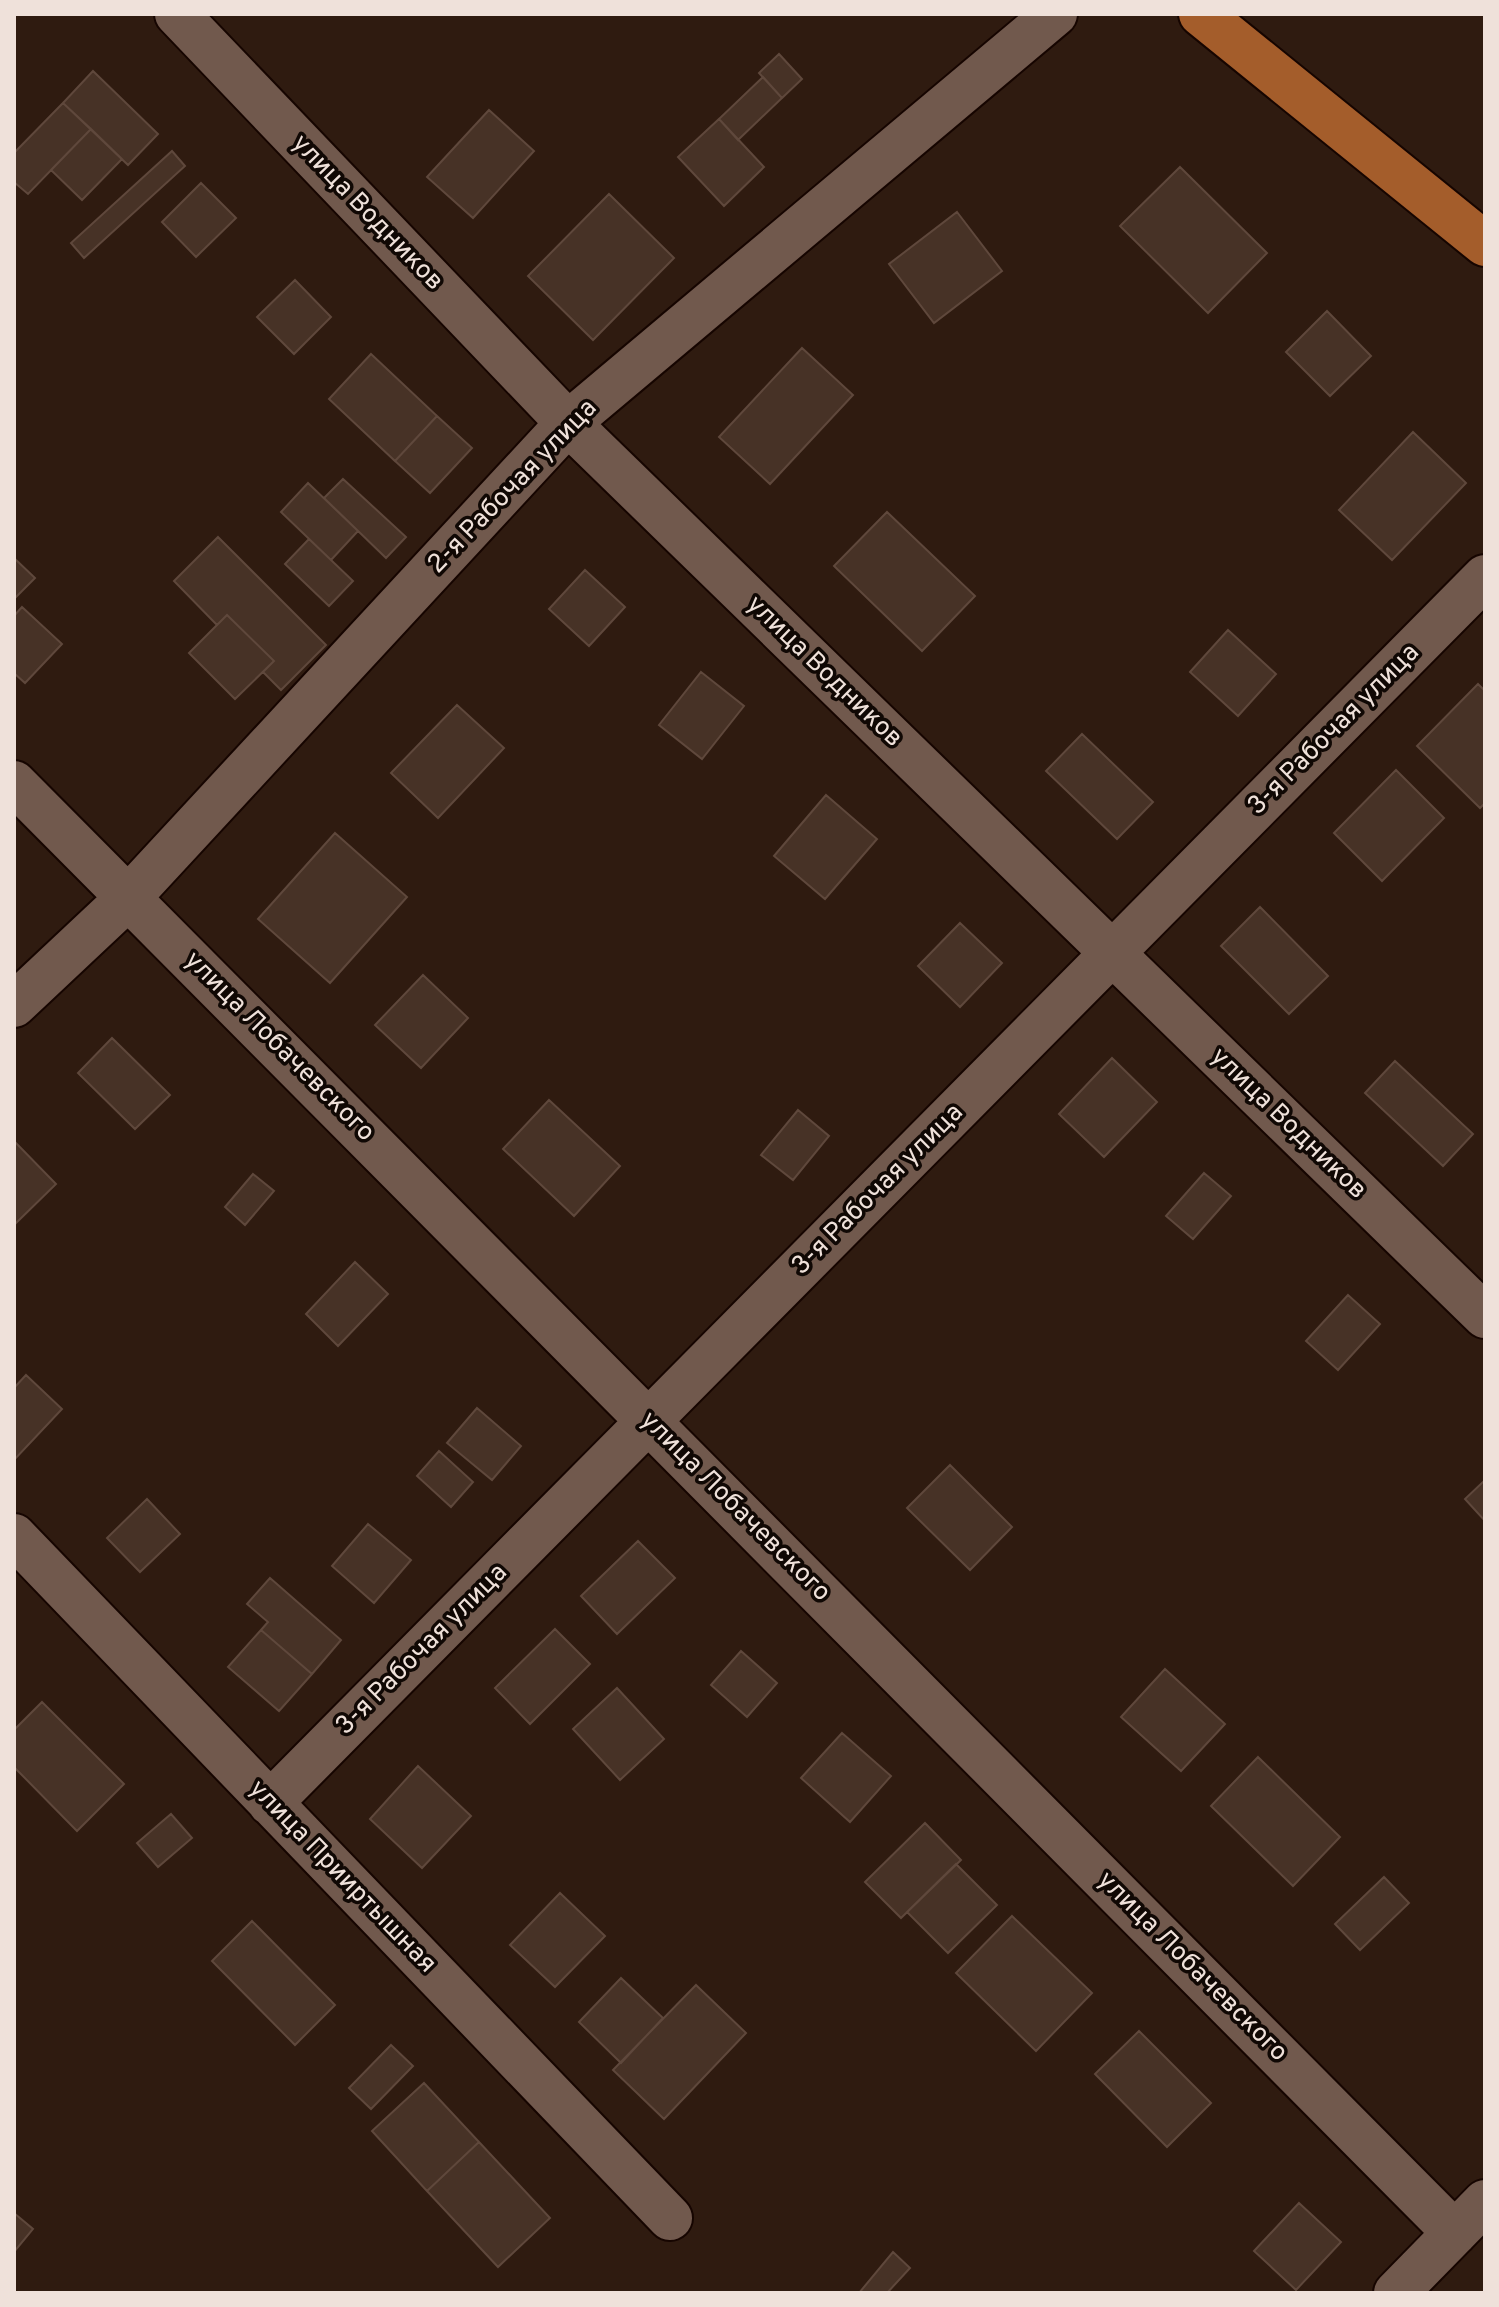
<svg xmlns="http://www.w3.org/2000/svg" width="1499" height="2307" viewBox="0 0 1499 2307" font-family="Overpass,sans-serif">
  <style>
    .building { fill: #473226; stroke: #5f483c; stroke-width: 2 }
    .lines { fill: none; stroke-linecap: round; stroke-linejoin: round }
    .minor-casing { stroke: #160500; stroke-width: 48 }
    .major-casing { stroke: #160500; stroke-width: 48 }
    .minor { stroke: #71594d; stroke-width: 44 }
    .major { stroke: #a45d2b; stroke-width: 44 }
    .labels { text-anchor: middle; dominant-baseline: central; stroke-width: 7; stroke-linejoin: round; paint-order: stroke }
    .street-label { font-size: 26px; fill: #efe1da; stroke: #100804 }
  </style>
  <rect width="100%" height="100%" fill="#2f1b10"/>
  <path class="building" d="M 779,54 L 802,79 L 782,98 L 759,73 Z
    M 93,71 L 158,134 L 128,165 L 63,103 Z
    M 763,77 L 782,98 L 738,140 L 719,119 Z
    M 63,103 L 91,129 L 28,194 L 14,182 L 14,153 Z
    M 489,110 L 534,151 L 473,218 L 427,177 Z
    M 719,119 L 764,167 L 724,206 L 678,157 Z
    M 91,129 L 122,159 L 82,200 L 51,170 Z
    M 172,151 L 185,166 L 84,258 L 71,243 Z
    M 1180,167 L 1267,253 L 1208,313 L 1120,226 Z
    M 201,183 L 236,218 L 196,257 L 162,222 Z
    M 609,194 L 674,258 L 593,340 L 528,276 Z
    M 957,212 L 1002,271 L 934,323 L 889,264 Z
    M 295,280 L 331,317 L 294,354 L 257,317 Z
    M 1327,311 L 1371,356 L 1330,396 L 1286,352 Z
    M 802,348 L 853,395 L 770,484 L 719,437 Z
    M 371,354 L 437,416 L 395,461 L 329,399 Z
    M 437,416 L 472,448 L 430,493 L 395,461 Z
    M 1413,432 L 1466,483 L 1392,560 L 1339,510 Z
    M 343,479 L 406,537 L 386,558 L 324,498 Z
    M 308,483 L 358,531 L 331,560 L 281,512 Z
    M 887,512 L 975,596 L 922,651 L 834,566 Z
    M 218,537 L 326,645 L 281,690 L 263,672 L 274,661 L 227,615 L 217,625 L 174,581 Z
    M 309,539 L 353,581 L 329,606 L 285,564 Z
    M 14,558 L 35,578 L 14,599 Z
    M 585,570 L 625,607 L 589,646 L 549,609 Z
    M 22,607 L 62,644 L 25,683 L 14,673 L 14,616 Z
    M 227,615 L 274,661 L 235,699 L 189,653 Z
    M 1228,630 L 1276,674 L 1238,716 L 1190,672 Z
    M 701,672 L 744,706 L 702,759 L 659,725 Z
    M 1478,684 L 1485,691 L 1485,803 L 1480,808 L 1417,746 Z
    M 457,705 L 504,748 L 438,818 L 391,773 Z
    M 1082,734 L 1153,802 L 1117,839 L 1046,771 Z
    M 1396,770 L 1444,818 L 1382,881 L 1334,833 Z
    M 826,795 L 877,839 L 825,899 L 774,856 Z
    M 335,833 L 407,897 L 330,983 L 258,919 Z
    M 1260,907 L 1328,976 L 1289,1014 L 1221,946 Z
    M 960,923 L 1002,963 L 960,1007 L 918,966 Z
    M 423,975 L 468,1018 L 421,1068 L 375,1025 Z
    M 112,1038 L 170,1095 L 135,1129 L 78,1073 Z
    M 1112,1058 L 1157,1102 L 1104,1157 L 1059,1114 Z
    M 1395,1061 L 1473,1134 L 1443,1166 L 1365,1093 Z
    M 549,1100 L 620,1166 L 574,1216 L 503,1149 Z
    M 798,1110 L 829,1136 L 793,1180 L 761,1155 Z
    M 14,1141 L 56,1184 L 15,1224 L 14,1223 Z
    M 1204,1173 L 1231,1196 L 1193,1239 L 1166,1216 Z
    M 253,1174 L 274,1191 L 245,1225 L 225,1207 Z
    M 355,1262 L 388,1294 L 338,1346 L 306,1314 Z
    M 1348,1295 L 1380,1324 L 1338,1370 L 1306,1341 Z
    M 26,1375 L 62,1409 L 14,1460 L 14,1388 Z
    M 477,1408 L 521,1446 L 492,1480 L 447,1443 Z
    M 439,1451 L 473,1482 L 451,1507 L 417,1476 Z
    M 950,1465 L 1012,1527 L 970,1570 L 907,1508 Z
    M 1485,1480 L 1485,1521 L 1465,1499 Z
    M 147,1499 L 180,1534 L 140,1572 L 107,1538 Z
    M 368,1524 L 411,1560 L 374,1603 L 332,1566 Z
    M 638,1541 L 675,1578 L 617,1634 L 581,1596 Z
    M 270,1578 L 341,1640 L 312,1674 L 261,1630 L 268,1622 L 247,1604 Z
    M 555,1629 L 590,1664 L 530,1724 L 495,1688 Z
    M 261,1630 L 312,1674 L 279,1711 L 228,1667 Z
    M 741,1651 L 777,1683 L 747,1717 L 711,1685 Z
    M 1165,1669 L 1225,1724 L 1181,1771 L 1121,1717 Z
    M 617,1688 L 664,1739 L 620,1780 L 573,1729 Z
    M 42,1702 L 124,1784 L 77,1831 L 14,1767 L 14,1730 Z
    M 842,1733 L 891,1776 L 850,1822 L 801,1778 Z
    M 1258,1757 L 1340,1837 L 1293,1886 L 1211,1806 Z
    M 418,1766 L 471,1816 L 422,1868 L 370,1819 Z
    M 171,1814 L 192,1838 L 158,1867 L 137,1843 Z
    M 925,1823 L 961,1860 L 901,1918 L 865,1882 Z
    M 956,1864 L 997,1905 L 948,1953 L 907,1912 Z
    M 1384,1877 L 1409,1903 L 1360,1950 L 1335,1924 Z
    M 560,1893 L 605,1936 L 555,1987 L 510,1945 Z
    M 1012,1916 L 1092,1993 L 1036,2051 L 956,1973 Z
    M 252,1921 L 335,2005 L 295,2045 L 212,1961 Z
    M 621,1978 L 663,2018 L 621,2063 L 579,2022 Z
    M 696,1985 L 746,2033 L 664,2119 L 613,2070 Z
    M 1139,2031 L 1211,2103 L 1167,2147 L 1095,2074 Z
    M 391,2045 L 413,2066 L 371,2109 L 349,2088 Z
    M 424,2083 L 479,2142 L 427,2191 L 372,2131 Z
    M 479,2142 L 550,2218 L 498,2267 L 427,2191 Z
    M 1299,2203 L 1341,2242 L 1296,2290 L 1254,2251 Z
    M 14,2213 L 33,2229 L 14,2252 Z
    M 893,2252 L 910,2268 L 887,2293 L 859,2293 Z"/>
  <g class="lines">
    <g class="minor-casing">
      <path id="minor" d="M 177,14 L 568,423 L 1485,1316
        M 14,783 L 1455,2233
        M 14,1005 L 129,897 L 568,423 L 1055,14
        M 14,1536 L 670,2218
        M 270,1803 L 1485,577
        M 1396,2293 L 1485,2202"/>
    </g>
    <g class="major-casing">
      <path id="major" d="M 1201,14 L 1485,244"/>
    </g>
    <use href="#minor" class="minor"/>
    <use href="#major" class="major"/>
  </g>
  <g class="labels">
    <g class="street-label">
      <text transform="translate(367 213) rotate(46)">улица Водников</text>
      <text transform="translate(513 487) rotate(-46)">2-я Рабочая улица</text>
      <text transform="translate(824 672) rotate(44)">улица Водников</text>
      <text transform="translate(1334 730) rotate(-45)">3-я Рабочая улица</text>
      <text transform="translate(279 1047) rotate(45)">улица Лобачевского</text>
      <text transform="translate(1288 1124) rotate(44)">улица Водников</text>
      <text transform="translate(878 1190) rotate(-45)">3-я Рабочая улица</text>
      <text transform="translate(735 1507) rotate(45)">улица Лобачевского</text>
      <text transform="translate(422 1650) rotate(-45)">3-я Рабочая улица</text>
      <text transform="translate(342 1877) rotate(46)">улица Прииртышная</text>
      <text transform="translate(1192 1967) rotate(45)">улица Лобачевского</text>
    </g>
  </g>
  <rect width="1499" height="2307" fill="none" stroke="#efe1da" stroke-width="32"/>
</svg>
